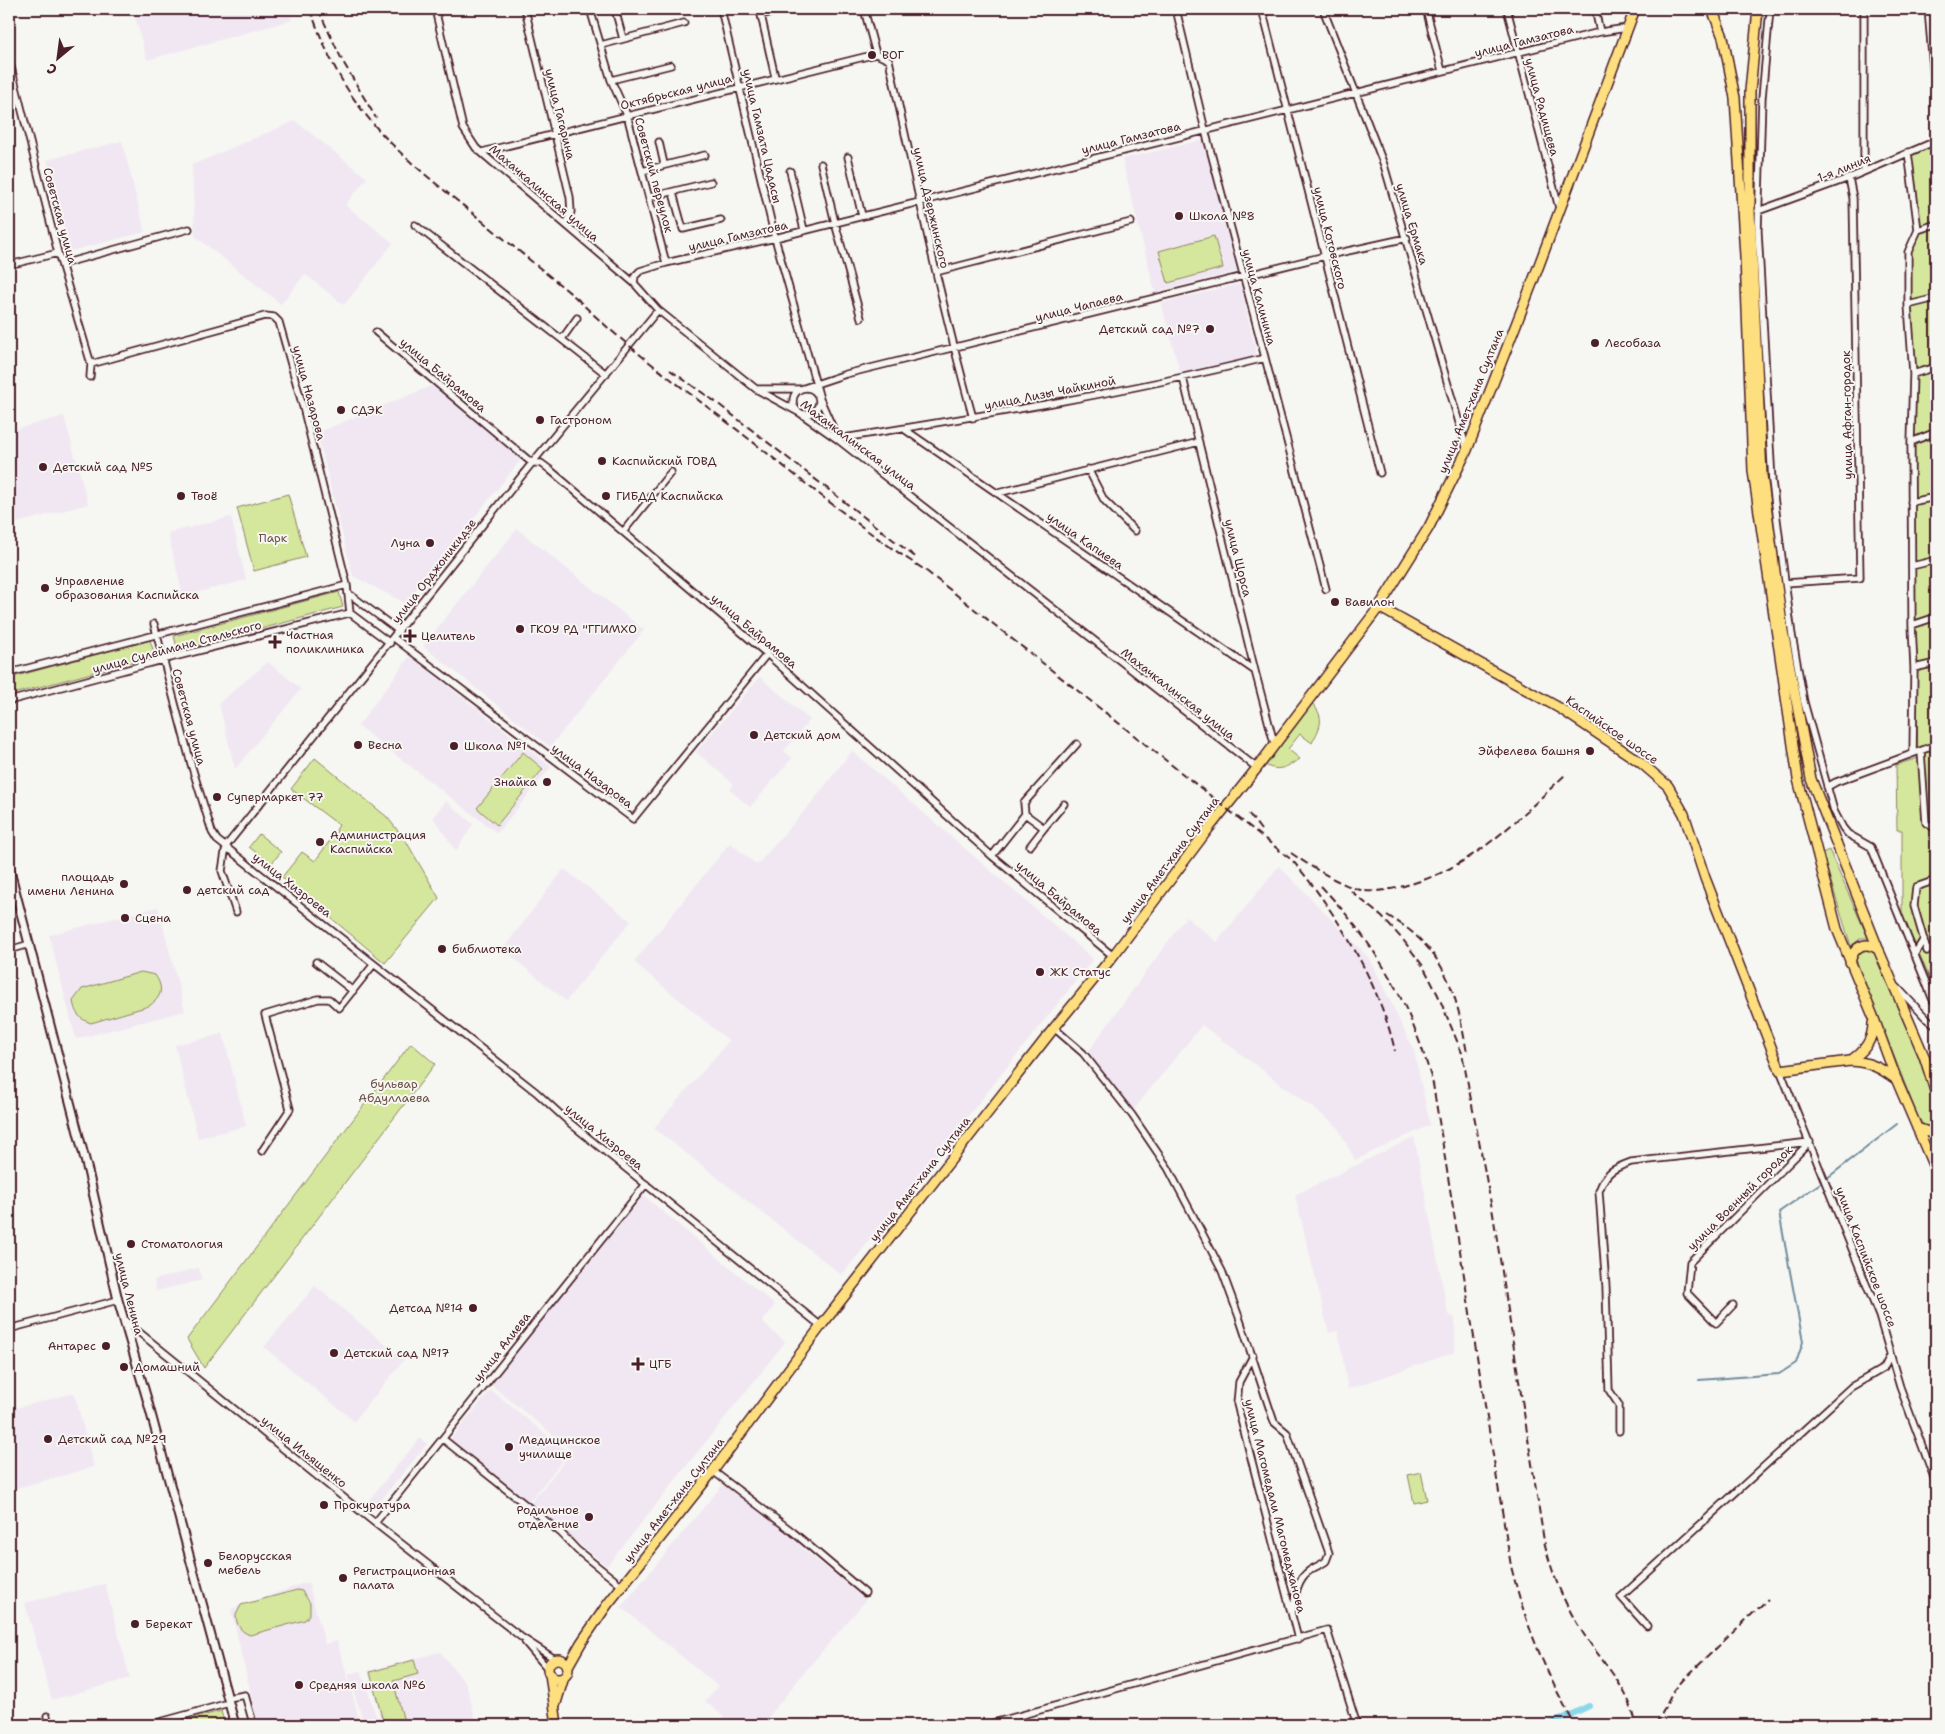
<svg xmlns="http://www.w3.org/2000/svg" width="1945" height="1734" viewBox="0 0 1945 1734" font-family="'Shantell Sans',sans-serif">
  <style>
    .built { fill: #f0e7f2 }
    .green { fill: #d4e79c; stroke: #8f8364 }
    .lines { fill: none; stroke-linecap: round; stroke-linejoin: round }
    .stream { stroke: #718d9e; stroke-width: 2 }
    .canal { stroke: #8bd7eb; stroke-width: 6 }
    .minor-casing { stroke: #4a1f2b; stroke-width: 9 }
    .tertiary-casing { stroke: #4a1f2b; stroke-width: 11 }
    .primary-casing { stroke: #4a1f2b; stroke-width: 12 }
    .minor { stroke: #f6f6f2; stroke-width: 5.5 }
    .tertiary { stroke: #f6f6f2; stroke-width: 7 }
    .primary { stroke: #fddf80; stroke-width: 9 }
    .rail { stroke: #4a1f2b; stroke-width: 2; stroke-dasharray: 8 4; stroke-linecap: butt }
    .poi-dot { fill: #4a1f2b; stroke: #f6f6f2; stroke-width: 2 }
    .labels { text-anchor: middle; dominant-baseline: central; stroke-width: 4; stroke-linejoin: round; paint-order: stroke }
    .street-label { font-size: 12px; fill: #4a1f2b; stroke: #f6f6f2 }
    .poi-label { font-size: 12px; fill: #4a1f2b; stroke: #f6f6f2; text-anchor: start }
    .park-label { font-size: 12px; fill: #6c5147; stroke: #f6f6f2 }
  </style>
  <rect width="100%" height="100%" fill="#f6f6f2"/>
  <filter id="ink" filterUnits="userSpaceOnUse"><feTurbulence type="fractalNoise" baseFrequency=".02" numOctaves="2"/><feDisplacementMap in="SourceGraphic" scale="10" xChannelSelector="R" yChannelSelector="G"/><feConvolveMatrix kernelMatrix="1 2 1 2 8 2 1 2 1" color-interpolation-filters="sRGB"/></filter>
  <g filter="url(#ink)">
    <path class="built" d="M 133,9 L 289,9 L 292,20 L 147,60 Z
      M 295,121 L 367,178 L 345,205 L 393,243 L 344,305 L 305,274 L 281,304 L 195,236 L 192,165 Z
      M 1203,140 L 1237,272 L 1155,292 L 1122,159 Z
      M 122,141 L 145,232 L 70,251 L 47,160 Z
      M 1240,284 L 1257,356 L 1180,372 L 1161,303 Z
      M 446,380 L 520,461 L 405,603 L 353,576 L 317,433 Z
      M 64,416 L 88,504 L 9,525 L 9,431 Z
      M 231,517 L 246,580 L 183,596 L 168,533 Z
      M 517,529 L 644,630 L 550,747 L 423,646 Z
      M 410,656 L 551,767 L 497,833 L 358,726 Z
      M 268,662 L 301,689 L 235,769 L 219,703 Z
      M 760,677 L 810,720 L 784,751 L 792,758 L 750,807 L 730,790 L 734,784 L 696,752 Z
      M 852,751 L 1093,959 L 842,1275 L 654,1128 L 729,1041 L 634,962 L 730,843 L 757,865 L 813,801 Z
      M 446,801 L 473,824 L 456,851 L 433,817 Z
      M 1279,866 L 1370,959 L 1414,1051 L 1430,1125 L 1355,1160 L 1337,1126 L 1202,1025 L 1130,1114 L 1085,1056 L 1186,917 L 1217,942 Z
      M 564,869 L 631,921 L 566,1001 L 503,949 Z
      M 158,907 L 185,1011 L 76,1039 L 49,935 Z
      M 223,1034 L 246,1126 L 198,1138 L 175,1045 Z
      M 1414,1137 L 1448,1314 L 1455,1318 L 1455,1352 L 1348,1389 L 1338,1331 L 1329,1333 L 1295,1195 Z
      M 643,1195 L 775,1305 L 762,1322 L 785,1342 L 607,1566 L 529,1505 L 573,1451 L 491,1385 Z
      M 199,1268 L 202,1280 L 156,1291 L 154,1280 Z
      M 315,1286 L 404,1360 L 354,1421 L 264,1347 Z
      M 491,1390 L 569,1453 L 527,1504 L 449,1441 Z
      M 74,1393 L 94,1467 L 9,1490 L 9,1410 Z
      M 420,1438 L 427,1444 L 376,1506 L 369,1500 Z
      M 725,1482 L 792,1535 L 803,1549 L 866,1600 L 802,1675 L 762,1725 L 733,1725 L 705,1701 L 718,1686 L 621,1607 Z
      M 308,1582 L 325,1644 L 337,1641 L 361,1725 L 258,1725 L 231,1609 Z
      M 105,1584 L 130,1678 L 52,1700 L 25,1603 Z
      M 440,1652 L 466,1684 L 477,1725 L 382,1725 L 368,1671 Z
      M 361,1671 L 379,1725 L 365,1725 L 348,1675 Z"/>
    <path class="green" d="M 1936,138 L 1936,993 L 1902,914 L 1902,830 L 1897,830 L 1896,765 L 1918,758 L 1913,556 L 1915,368 L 1910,271 L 1910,255 L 1919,234 L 1914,174 L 1909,148 Z
      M 1214,236 L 1223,268 L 1168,283 L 1159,251 Z
      M 288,494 L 306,557 L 254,571 L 237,508 Z
      M 339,592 L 343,607 L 178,651 L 174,636 Z
      M 150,640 L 155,656 L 9,695 L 9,678 Z
      M 1312,703 C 1326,719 1320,727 1312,743 L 1300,734 L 1288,749 L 1300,759 C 1288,766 1279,773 1265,765 Z
      M 523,752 L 543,769 L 497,825 L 477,808 Z
      M 315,758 L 387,817 L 406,841 L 439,898 L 385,963 L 282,877 L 302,852 L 315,861 L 337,831 L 336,830 L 339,825 L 291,789 Z
      M 259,834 L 281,852 L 271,864 L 249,847 Z
      M 1829,850 L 1868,938 L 1861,938 L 1851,946 L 1822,853 Z
      M 1865,947 L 1876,951 L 1908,1029 L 1936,1104 L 1936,1125 L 1932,1127 L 1924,1126 L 1918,1117 L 1856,960 L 1857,953 Z
      M 141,972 L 155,975 C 164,988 162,997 149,1006 L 91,1023 C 79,1019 75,1013 73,1001 L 82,989 Z
      M 411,1043 L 435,1064 L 204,1368 L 187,1339 Z
      M 1421,1472 L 1427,1500 L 1414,1503 L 1408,1475 Z
      M 297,1590 L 302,1591 L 310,1603 L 310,1614 L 305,1620 L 250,1635 C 241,1632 236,1625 236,1615 L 241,1605 Z
      M 414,1660 L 418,1674 L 393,1681 L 405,1725 L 384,1725 L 370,1672 Z
      M 221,1711 L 225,1725 L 167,1725 Z"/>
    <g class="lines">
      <path class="stream" d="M 1826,1179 L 1897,1124
        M 1699,1380 L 1779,1374 L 1796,1363 L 1803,1342 L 1779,1212 L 1822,1182"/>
      <path class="canal" d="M 1549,1725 L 1589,1706"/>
      <g class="minor-casing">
        <path id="minor" d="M 435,9 L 463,128 L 476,148 L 634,283 L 658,310 L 756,389 L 800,413 L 837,439 L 1257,768
          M 525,9 L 570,197 L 571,212 L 566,223
          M 590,9 L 611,80 L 627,115 L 666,263
          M 615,9 L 623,39
          M 721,9 L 775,238 L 820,399 L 837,437
          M 768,9 L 769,13 L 761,15 L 775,77
          M 864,9 L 876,54 L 889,60 C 915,180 940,299 973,418
          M 1176,9 L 1205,130 L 1326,589
          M 1262,9 L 1380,473
          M 1323,9 L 1384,165 L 1467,450
          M 1426,9 L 1442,71
          M 1507,9 L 1559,208
          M 1595,9 L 1600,32
          M 1770,9 L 1762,98 L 1758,231 L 1772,481 L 1792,635 L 1804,702 L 1834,811 L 1843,828 L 1848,834 L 1871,847 L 1933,1000 L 1936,1003
          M 1928,9 L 1936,103
          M 769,13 L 790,9
          M 601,45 L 684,23
          M 9,59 L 58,253 L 91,364 L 90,377
          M 611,80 L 671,65
          M 659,142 L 664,164
          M 482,152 L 876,54
          M 1908,152 L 1918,230 L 1908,252 L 1908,305 L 1913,374 L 1911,442 L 1912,625 L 1914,668 L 1913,753
          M 848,157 L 862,216
          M 821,164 L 835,223 L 861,318
          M 642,171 L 705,155
          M 790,171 L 804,230
          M 1864,171 L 1864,9
          M 673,193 L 683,229 L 721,220
          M 650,197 L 711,182
          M 1758,211 L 1849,178 L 1936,141
          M 415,225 L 606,374
          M 1918,230 L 1936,224
          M 62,264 L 189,229
          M 9,265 L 58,253
          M 936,272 L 1131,222
          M 634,283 L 635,276 L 640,271 L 666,263 L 775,238 L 1600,32 L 1627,28
          M 1908,305 L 1936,298
          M 376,332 L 532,463 L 541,463 L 549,469 L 767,654 L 992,856 L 1113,956
          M 562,339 L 577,318
          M 91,364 L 265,316 L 274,317 L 279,322 L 303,407 L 347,585 L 350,613 L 390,643
          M 1913,374 L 1936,367
          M 1183,378 L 1255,671 L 1274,743
          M793 401a13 13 0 1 1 26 0a13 13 0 1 1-26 0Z
          M 757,389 L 801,389 L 846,374 L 1325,256 L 1407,238
          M 904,429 L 1255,671
          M 837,439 C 981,416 1124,393 1265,358
          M 1911,442 L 1936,432
          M 1088,469 L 1104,500 L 1135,531
          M 998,493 L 1199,442
          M 1911,502 L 1936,497
          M 623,532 L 671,472
          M 1912,566 L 1936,560
          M 1785,583 L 1860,578 L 1853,198 L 1849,178
          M 348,593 L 399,631
          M 154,624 L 191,764 L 212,832 L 217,840 L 536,1092 L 570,1123 L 821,1326
          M 1912,625 L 1936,617
          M 394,638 L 633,819 L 767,654
          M 1914,668 L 1936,663
          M 9,673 L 347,585
          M 9,701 L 162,660 L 350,613
          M 1921,751 L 1926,823 L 1936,829
          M 1827,787 L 1836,782 L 1936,745
          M 1025,814 L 1024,803 L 1077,744
          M 1044,828 L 1064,804
          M 992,856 L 1025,814 L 1044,828 L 1030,846
          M 1936,880 L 1916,887 L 1914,906 L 1927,951 L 1936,947
          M 236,912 L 222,871 L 226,846 L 532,463 L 658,310
          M 9,950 L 30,944
          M 1914,955 L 1924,939
          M 316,962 L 353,991
          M 1897,987 L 1926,1018 L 1936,1025
          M 1054,1028 L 1083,1053 L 1132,1115 L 1168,1168 L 1222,1271 L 1239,1317 L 1274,1422 L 1287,1433 L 1329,1553 L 1326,1561 C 1321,1565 1314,1567 1309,1571 C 1296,1580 1295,1599 1292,1613
          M 1780,1070 L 1879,1316 L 1900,1387 L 1936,1483
          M 262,1151 L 290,1109 L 265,1015 L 318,999 L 329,999 L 339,1008 L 374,964
          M 1733,1305 L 1716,1323 L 1687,1293 L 1690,1262 L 1810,1142
          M 124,1320 L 375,1523 L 521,1637 L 555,1659
          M 9,1329 L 118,1300
          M 1253,1356 L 1239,1382 L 1237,1404 L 1298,1639
          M 1619,1431 L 1619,1405 L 1609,1390 L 1606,1287 L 1599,1191 C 1606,1172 1612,1169 1631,1162 L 1810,1142
          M 443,1439 L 561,1533 L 577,1550 L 622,1586
          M 713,1471 L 793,1532 L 865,1593
          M 375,1523 L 646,1184
          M 1647,1626 L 1621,1597 L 1851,1387 L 1884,1368 L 1890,1356
          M 525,1642 L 548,1669
          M 228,1698 L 245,1695 L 253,1723 L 245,1725
          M 47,1716 L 49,1725
          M 149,1725 L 229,1703
          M 986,1725 L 1327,1630 L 1357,1725"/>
      </g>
      <g class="tertiary-casing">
        <path id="tertiary" d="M 9,867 L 88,1171 L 118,1300 L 147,1399 L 235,1725"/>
      </g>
      <g class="primary-casing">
        <path id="primary" d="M 1712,9 L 1723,37 L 1735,98 L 1745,256 L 1753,471 L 1798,779 L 1837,929 L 1873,1016 L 1897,1081 L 1936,1172
          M 1758,9 L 1750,91 L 1750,212 L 1762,475 L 1783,631 L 1811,779 L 1879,951 L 1924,1056 L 1936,1094
          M 1379,607 L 1561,709 L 1640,762 L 1668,786 L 1684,814 L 1705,878 L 1780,1070 L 1850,1061 C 1870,1062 1881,1068 1897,1080
          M 1850,962 C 1854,946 1865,940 1879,950
          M 1850,1061 C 1864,1051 1873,1041 1873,1023
          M 1917,1128 L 1928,1132 L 1936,1130
          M548 1669a10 10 0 1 1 20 0a10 10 0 1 1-20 0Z
          M 568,1666 L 581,1643 L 607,1605 L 713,1471 L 821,1326 L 1054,1028 L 1113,956 L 1209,828 L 1257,768 L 1379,607 L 1429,527 L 1467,450 L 1533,281 L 1635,9
          M 550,1674 L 557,1725
          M 556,1703 L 564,1677"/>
      </g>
      <use href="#minor" class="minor"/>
      <use href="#tertiary" class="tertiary"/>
      <use href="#primary" class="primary"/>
      <path class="rail" d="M 310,9 C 322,42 336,75 357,103 C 390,150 437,184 481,220 C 514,247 547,274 580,301
        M 318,9 L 342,60 L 376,118
        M 576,298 C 629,350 690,393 749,439 C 807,484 863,531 925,570 L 1293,861 C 1337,913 1380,984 1395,1051
        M 670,370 L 717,403 L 918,559
        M 1249,814 L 1261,830
        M 1291,853 C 1308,865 1345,888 1365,891 C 1379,892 1393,889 1407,885 C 1473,868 1519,818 1567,773
        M 1321,886 C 1361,928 1396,979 1416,1033 C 1423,1050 1428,1067 1433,1084 L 1511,1566 C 1526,1627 1545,1671 1575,1725
        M 1351,891 L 1382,917 L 1404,941 L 1423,966 L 1438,995 L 1462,1053 L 1493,1214 L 1544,1541 C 1552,1574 1564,1604 1583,1633 C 1601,1661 1631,1690 1636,1725
        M 1387,915 C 1396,921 1407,927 1415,935 C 1452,967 1459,1009 1467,1053
        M 1656,1725 L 1673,1692 L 1683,1680 L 1768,1599"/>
    </g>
  </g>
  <g class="poi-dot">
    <circle cx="872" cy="55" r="5"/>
    <circle cx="1179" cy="216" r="5"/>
    <circle cx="1210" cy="329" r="5"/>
    <circle cx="1595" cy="343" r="5"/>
    <circle cx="341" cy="410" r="5"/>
    <circle cx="540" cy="420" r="5"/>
    <circle cx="602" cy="461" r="5"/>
    <circle cx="43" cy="467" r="5"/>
    <circle cx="181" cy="496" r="5"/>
    <circle cx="606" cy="496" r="5"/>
    <circle cx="430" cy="543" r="5"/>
    <circle cx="45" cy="588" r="5"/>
    <circle cx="1335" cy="602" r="5"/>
    <circle cx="520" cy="629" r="5"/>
    <path d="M407.5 628.5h5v5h5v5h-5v5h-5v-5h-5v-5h5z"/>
    <path d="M272.5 634.5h5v5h5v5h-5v5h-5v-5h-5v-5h5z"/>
    <circle cx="754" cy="735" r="5"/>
    <circle cx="358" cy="745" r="5"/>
    <circle cx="454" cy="746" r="5"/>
    <circle cx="1590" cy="751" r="5"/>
    <circle cx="547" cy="782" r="5"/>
    <circle cx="217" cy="797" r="5"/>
    <circle cx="320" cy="842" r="5"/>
    <circle cx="124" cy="884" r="5"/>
    <circle cx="187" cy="890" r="5"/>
    <circle cx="125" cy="918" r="5"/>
    <circle cx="442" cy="949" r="5"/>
    <circle cx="1040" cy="972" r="5"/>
    <circle cx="131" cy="1244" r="5"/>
    <circle cx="473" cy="1308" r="5"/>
    <circle cx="106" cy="1346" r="5"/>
    <circle cx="334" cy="1353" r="5"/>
    <path d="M635.5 1356.5h5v5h5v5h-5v5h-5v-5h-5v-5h5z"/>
    <circle cx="124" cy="1367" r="5"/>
    <circle cx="48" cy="1439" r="5"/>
    <circle cx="509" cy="1447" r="5"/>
    <circle cx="324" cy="1505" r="5"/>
    <circle cx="589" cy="1517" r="5"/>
    <circle cx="208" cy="1563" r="5"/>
    <circle cx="343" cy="1578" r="5"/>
    <circle cx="135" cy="1624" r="5"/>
    <circle cx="299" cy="1685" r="5"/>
  </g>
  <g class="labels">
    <g class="street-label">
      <text transform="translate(1524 41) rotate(-14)">улица Гамзатова</text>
      <text transform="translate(676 92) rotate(-14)">Октябрьская улица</text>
      <text transform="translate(1542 107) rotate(75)">улица Радищева</text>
      <text transform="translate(560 114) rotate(76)">улица Гагарина</text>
      <text transform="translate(762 136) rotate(77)">улица Гамзата Цадасы</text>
      <text transform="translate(1131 138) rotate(-14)">улица Гамзатова</text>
      <text transform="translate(1844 168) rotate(-22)">1-я линия</text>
      <text transform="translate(654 175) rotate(75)">Советский переулок</text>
      <text transform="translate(544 193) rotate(41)">Махачкалинская улица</text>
      <text transform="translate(931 208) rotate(77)">улица Дзержинского</text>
      <text transform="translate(60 216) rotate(75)">Советская улица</text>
      <text transform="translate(1412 224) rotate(73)">улица Ермака</text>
      <text transform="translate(738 236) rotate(-13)">улица Гамзатова</text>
      <text transform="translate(1330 238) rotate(76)">улица Котовского</text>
      <text transform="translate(1259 297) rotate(75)">улица Калинина</text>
      <text transform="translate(1079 307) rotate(-14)">улица Чапаева</text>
      <text transform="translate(443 375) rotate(40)">улица Байрамова</text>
      <text transform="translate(309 393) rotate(75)">улица Назарова</text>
      <text transform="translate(1050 393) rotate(-11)">улица Лизы Чайкиной</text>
      <text transform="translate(1471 401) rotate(-68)">улица Амет-хана Султана</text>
      <text transform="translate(1847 415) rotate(-91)">улица Афган-городок</text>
      <text transform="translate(858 445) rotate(37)">Махачкалинская улица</text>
      <text transform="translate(1085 541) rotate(35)">улица Капиева</text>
      <text transform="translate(1238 558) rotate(76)">улица Щорса</text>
      <text transform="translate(434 571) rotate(-52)">улица Орджоникидзе</text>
      <text transform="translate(754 631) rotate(40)">улица Байрамова</text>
      <text transform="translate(177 647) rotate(-15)">улица Сулеймана Стальского</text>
      <text transform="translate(1178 694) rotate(38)">Махачкалинская улица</text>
      <text transform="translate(189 717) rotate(75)">Советская улица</text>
      <text transform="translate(1612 730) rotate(35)">Каспийское шоссе</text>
      <text transform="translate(592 776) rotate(37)">улица Назарова</text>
      <text transform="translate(1170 860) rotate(-53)">улица Амет-хана Султана</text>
      <text transform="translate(292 885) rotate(38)">улица Хизроева</text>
      <text transform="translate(1059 898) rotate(40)">улица Байрамова</text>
      <text transform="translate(604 1137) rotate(39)">улица Хизроева</text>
      <text transform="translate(920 1179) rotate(-52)">улица Амет-хана Султана</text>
      <text transform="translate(1740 1198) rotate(-45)">улица Военный городок</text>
      <text transform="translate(1866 1257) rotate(69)">улица Каспийское шоссе</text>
      <text transform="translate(129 1294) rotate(76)">улица Ленина</text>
      <text transform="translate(502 1347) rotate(-52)">улица Алиева</text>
      <text transform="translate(304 1452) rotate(39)">улица Ильященко</text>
      <text transform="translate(674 1500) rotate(-52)">улица Амет-хана Султана</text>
      <text transform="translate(1275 1506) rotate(76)">улица Магомедали Магомеджановa</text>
    </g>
    <g class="poi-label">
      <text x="882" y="55">ВОГ</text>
      <text x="1189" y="216">Школа №8</text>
      <text x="1200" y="329" text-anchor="end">Детский сад №7</text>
      <text x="1605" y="343">Лесобаза</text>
      <text x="351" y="410">СДЭК</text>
      <text x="550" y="420">Гастроном</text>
      <text x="612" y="461">Каспийский ГОВД</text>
      <text x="53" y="467">Детский сад №5</text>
      <text x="191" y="496">Твоё</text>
      <text x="616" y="496">ГИБДД Каспийска</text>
      <text x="420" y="543" text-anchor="end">Луна</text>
      <text x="55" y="581">Управление<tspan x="55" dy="14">образования Каспийска</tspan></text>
      <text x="1345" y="602">Вавилон</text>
      <text x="530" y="629">ГКОУ РД "ГГИМХО</text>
      <text x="286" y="635">Частная<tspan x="286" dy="14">поликлиника</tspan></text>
      <text x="421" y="636">Целитель</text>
      <text x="764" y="735">Детский дом</text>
      <text x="368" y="745">Весна</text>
      <text x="464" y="746">Школа №1</text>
      <text x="1580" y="751" text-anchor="end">Эйфелева башня</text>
      <text x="537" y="782" text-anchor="end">Знайка</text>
      <text x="227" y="797">Супермаркет 77</text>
      <text x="330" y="835">Администрация<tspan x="330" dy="14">Каспийска</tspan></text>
      <text x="114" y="877" text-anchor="end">площадь<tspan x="114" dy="14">имени Ленина</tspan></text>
      <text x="197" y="890">детский сад</text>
      <text x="135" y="918">Сцена</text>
      <text x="452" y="949">библиотека</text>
      <text x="1050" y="972">ЖК Статус</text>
      <text x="141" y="1244">Стоматология</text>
      <text x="463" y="1308" text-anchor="end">Детсад №14</text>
      <text x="96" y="1346" text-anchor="end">Антарес</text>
      <text x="344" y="1353">Детский сад №17</text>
      <text x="649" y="1364">ЦГБ</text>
      <text x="134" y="1367">Домашний</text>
      <text x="58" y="1439">Детский сад №29</text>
      <text x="519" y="1440">Медицинское<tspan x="519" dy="14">училище</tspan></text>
      <text x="334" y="1505">Прокуратура</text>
      <text x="579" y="1510" text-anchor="end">Родильное<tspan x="579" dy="14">отделение</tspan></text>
      <text x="218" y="1556">Белорусская<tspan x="218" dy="14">мебель</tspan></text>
      <text x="353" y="1571">Регистрационная<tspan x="353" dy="14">палата</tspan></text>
      <text x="145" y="1624">Берекат</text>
      <text x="309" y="1685">Средняя школа №6</text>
    </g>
    <g class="park-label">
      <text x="273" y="538">Парк</text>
      <text x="394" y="1084">бульвар<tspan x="394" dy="14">Абдуллаева</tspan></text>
    </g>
  </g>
  <rect width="1945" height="1734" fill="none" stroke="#f6f6f2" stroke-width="30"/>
  <rect x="15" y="15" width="1915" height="1704" fill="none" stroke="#4a1f2b" stroke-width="2" filter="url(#ink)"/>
  <g transform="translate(58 58) rotate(209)" stroke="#f6f6f2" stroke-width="4" paint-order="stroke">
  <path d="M0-4L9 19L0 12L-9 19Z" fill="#4a1f2b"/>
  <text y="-8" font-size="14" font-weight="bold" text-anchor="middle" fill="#4a1f2b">С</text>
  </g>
</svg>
